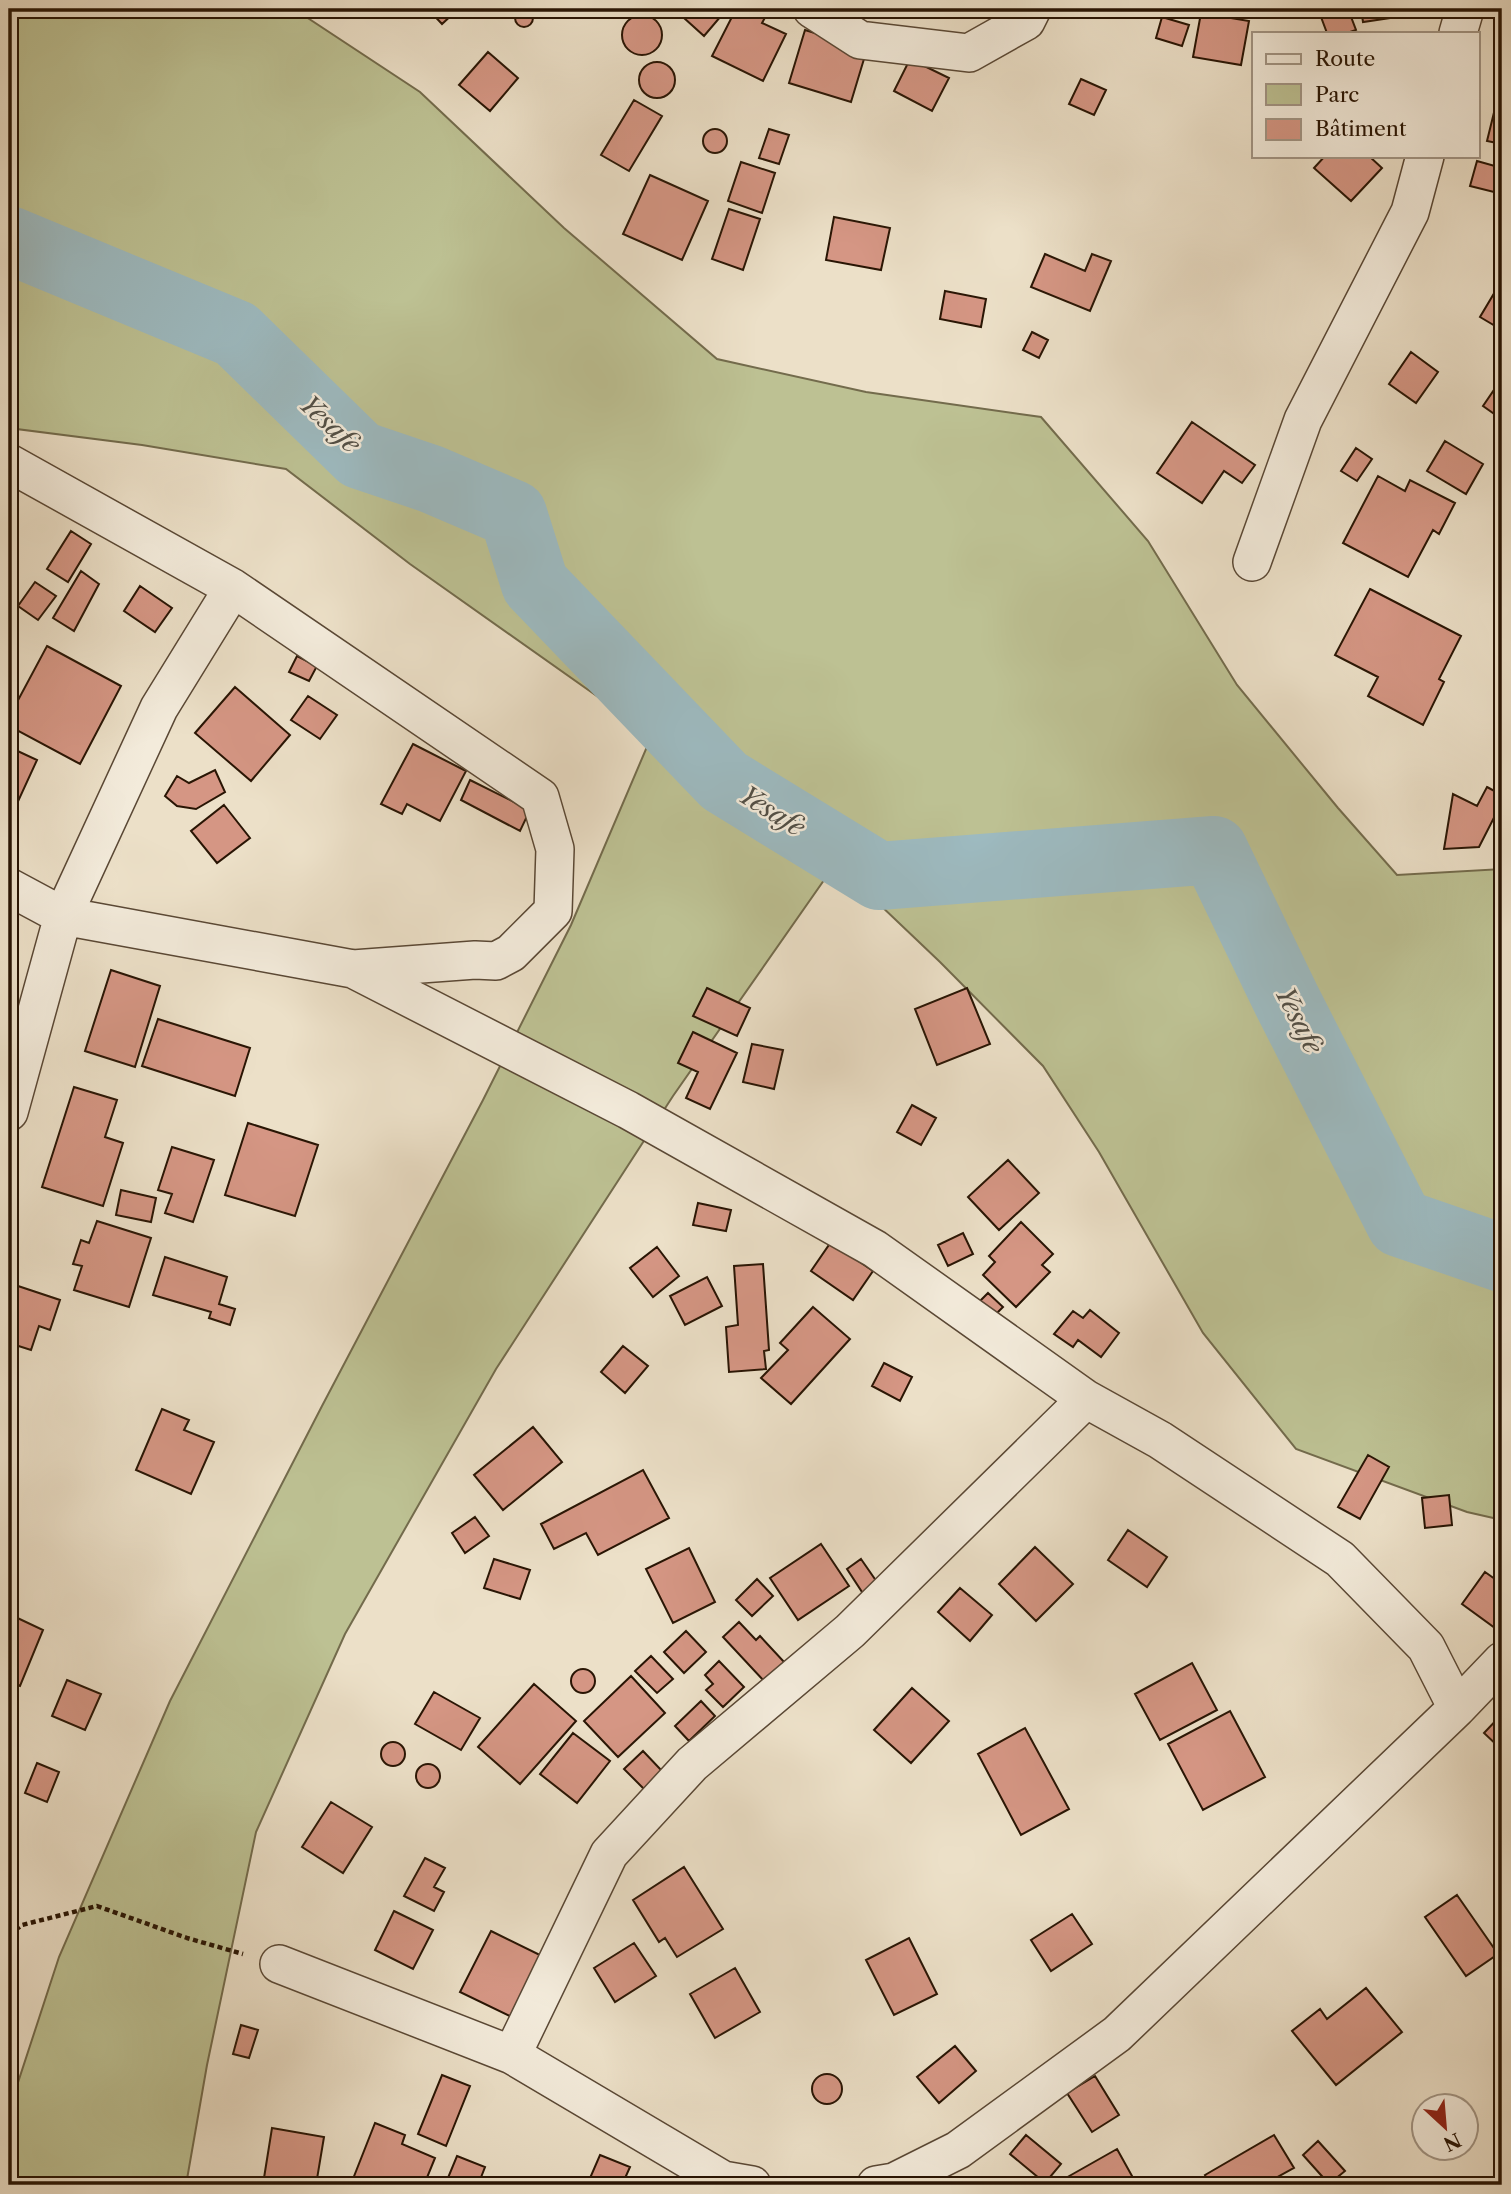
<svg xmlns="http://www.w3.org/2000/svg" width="1511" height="2194" viewBox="0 0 1511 2194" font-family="'Libre Caslon Text',serif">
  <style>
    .green { fill: #bdc193; stroke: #736b4c; stroke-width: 2 }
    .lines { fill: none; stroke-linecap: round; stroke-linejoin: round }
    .river { stroke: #9dbac0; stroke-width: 68 }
    .building { fill: #d59684; stroke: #291504; stroke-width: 2 }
    .street-casing { stroke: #5a4835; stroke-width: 40 }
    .path { stroke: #291504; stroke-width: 4.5; stroke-dasharray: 5 3.5; stroke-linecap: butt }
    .street { stroke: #f3ebdb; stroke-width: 37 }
    .labels { text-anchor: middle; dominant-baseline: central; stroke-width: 5; stroke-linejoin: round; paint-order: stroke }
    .water-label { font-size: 26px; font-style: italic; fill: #524f46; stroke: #f3ebdb }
  </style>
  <rect width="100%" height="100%" fill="#ece0c8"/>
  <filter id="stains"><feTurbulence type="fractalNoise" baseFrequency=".00286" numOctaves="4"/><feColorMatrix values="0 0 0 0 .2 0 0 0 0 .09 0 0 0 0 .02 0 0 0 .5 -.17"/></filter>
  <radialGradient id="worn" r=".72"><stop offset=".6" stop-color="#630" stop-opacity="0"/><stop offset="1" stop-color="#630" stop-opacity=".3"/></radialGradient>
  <path class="green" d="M 9,9 L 294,9 L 420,92 L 564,228 L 717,359 L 866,392 L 1041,417 L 1148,541 L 1237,685 L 1338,808 L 1397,875 L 1502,869 L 1502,1520 L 1467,1512 L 1296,1449 L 1203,1333 L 1099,1152 L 1043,1066 L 940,962 L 836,863 L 673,1096 L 496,1369 L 345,1634 L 256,1832 L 207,2065 L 186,2185 L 9,2185 L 9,2110 L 59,1957 L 170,1701 L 322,1406 L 483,1100 L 571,925 L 652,735 L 410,564 L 286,469 L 142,445 L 9,428 Z"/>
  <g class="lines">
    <path class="river" d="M 9,240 L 236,334 L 360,455 L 431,479 L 513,514 L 535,584 L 724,781 L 879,876 L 1214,850 L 1286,999 L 1400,1223 L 1502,1258"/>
  </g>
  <path class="building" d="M515 18a9 9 0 1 1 18 0a9 9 0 1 1-18 0Z
    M 428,9 L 452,9 L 455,12 L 442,24 Z
    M 674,9 L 727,9 L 704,36 Z
    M 736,9 L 757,9 L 767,14 L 762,23 L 786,34 L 763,81 L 712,56 Z
    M 1318,9 L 1348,9 L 1356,30 L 1347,33 L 1327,33 Z
    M 1361,9 L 1390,9 L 1391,18 L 1363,22 Z
    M 1201,13 L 1249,21 L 1241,65 L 1193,57 Z
    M622 35a20 20 0 1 1 40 0a20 20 0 1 1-40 0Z
    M 1162,17 L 1189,25 L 1182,46 L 1156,38 Z
    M 805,30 L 867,49 L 851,102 L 789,83 Z
    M 488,52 L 518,78 L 490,111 L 459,85 Z
    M 910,59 L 949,78 L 932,111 L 894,91 Z
    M639 80a18 18 0 1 1 36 0a18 18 0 1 1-36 0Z
    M 1081,79 L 1106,90 L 1094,115 L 1069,104 Z
    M 1500,88 L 1502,88 L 1502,144 L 1487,141 Z
    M 634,100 L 662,116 L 629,171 L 601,155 Z
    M703 141a12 12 0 1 1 24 0a12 12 0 1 1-24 0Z
    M 769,129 L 789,135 L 779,164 L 759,158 Z
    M 1325,156 L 1369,156 L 1382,168 L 1351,201 L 1314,168 Z
    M 1477,161 L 1502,168 L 1502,194 L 1470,186 Z
    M 741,162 L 775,173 L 762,213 L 728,201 Z
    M 650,175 L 708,201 L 682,260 L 623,234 Z
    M 729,209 L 760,219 L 743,270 L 712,259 Z
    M 834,217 L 890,228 L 881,270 L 826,260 Z
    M 1045,254 L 1085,271 L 1092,254 L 1111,261 L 1090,311 L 1031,287 Z
    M 1502,280 L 1502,330 L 1480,317 Z
    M 945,291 L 986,299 L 981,327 L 940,319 Z
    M 1032,332 L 1048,340 L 1039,358 L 1023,350 Z
    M 1411,352 L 1438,372 L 1416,403 L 1389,384 Z
    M 1496,387 L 1502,391 L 1502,414 L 1500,418 L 1483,406 Z
    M 1192,422 L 1255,465 L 1242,483 L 1224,471 L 1202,503 L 1157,473 Z
    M 1445,441 L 1483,464 L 1466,494 L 1427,471 Z
    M 1356,448 L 1372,459 L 1357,481 L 1341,471 Z
    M 1378,476 L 1405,491 L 1410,480 L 1455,503 L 1439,534 L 1433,530 L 1408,577 L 1343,543 Z
    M 71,531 L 91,544 L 68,582 L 47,569 Z
    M 81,571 L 99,584 L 74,631 L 53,618 Z
    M 35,582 L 56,596 L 38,620 L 18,606 Z
    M 140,586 L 172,608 L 155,632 L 124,611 Z
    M 1370,589 L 1461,636 L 1439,679 L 1444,682 L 1423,725 L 1368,696 L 1378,677 L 1335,655 Z
    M 47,646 L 121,686 L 80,764 L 9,726 L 9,717 Z
    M 297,656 L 317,666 L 309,681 L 289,672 Z
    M 235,687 L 290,735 L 251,781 L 195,733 Z
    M 308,696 L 337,715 L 320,739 L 291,720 Z
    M 413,744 L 466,771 L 440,821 L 407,804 L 402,814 L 381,804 Z
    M 9,747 L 37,760 L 15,808 L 9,805 Z
    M 215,770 L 225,792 L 196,809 L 177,806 L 165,796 L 177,776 L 189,783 Z
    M 470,780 L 530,810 L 520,831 L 461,800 Z
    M 1487,787 L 1502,795 L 1502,802 L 1479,847 L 1444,849 L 1453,794 L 1477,806 Z
    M 224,805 L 250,838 L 217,863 L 191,831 Z
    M 111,970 L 160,986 L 135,1067 L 85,1051 Z
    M 707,988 L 750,1008 L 737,1036 L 693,1016 Z
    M 967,988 L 990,1044 L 937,1065 L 915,1009 Z
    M 158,1019 L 250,1048 L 235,1096 L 142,1066 Z
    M 693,1032 L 737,1053 L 710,1109 L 686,1098 L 698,1072 L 678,1063 Z
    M 752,1044 L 783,1050 L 774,1089 L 743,1082 Z
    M 74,1087 L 117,1100 L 105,1137 L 123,1143 L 103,1206 L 42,1187 Z
    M 912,1105 L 936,1118 L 921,1145 L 897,1132 Z
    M 248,1123 L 318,1145 L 295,1216 L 225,1195 Z
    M 172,1147 L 214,1160 L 193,1222 L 165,1213 L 172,1194 L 158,1190 Z
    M 1008,1160 L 1039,1193 L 999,1230 L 968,1197 Z
    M 121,1190 L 156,1198 L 151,1222 L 116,1215 Z
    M 698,1203 L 731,1210 L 726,1231 L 693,1225 Z
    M 97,1221 L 151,1238 L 129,1307 L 74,1290 L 82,1266 L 73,1264 L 81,1240 L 89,1243 Z
    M 1021,1222 L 1053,1254 L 1042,1265 L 1050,1272 L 1016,1307 L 983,1275 L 995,1262 L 989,1256 Z
    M 963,1233 L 973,1254 L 948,1266 L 938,1245 Z
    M 831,1242 L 873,1271 L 853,1300 L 811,1271 Z
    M 657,1247 L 679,1276 L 653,1297 L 630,1268 Z
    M 165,1257 L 227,1277 L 219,1304 L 235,1309 L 230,1325 L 209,1318 L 211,1312 L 153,1295 Z
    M 763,1264 L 769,1350 L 764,1351 L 766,1369 L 729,1372 L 726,1327 L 738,1325 L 734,1266 Z
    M 707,1277 L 722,1306 L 685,1325 L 670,1296 Z
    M 9,1283 L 60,1300 L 50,1330 L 39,1326 L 31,1350 L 9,1343 Z
    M 988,1293 L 1003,1307 L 992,1318 L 977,1304 Z
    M 813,1307 L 850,1339 L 791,1404 L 761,1378 L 788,1350 L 780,1343 Z
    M 1090,1310 L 1119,1333 L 1101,1357 L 1078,1340 L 1073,1347 L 1054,1334 L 1073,1311 L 1083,1318 Z
    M 623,1346 L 648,1366 L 625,1393 L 601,1372 Z
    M 884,1363 L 912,1377 L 900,1401 L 872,1386 Z
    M 162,1409 L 189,1420 L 184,1430 L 214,1442 L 191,1494 L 136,1470 Z
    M 533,1427 L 562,1462 L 503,1510 L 474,1475 Z
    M 1368,1455 L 1389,1467 L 1360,1519 L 1338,1507 Z
    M 643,1470 L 669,1518 L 598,1555 L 586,1533 L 554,1549 L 541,1524 Z
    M 1449,1495 L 1452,1525 L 1425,1528 L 1422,1498 Z
    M 475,1517 L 489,1536 L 465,1553 L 452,1533 Z
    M 1128,1530 L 1167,1557 L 1147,1587 L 1108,1560 Z
    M 821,1544 L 849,1586 L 798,1620 L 770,1578 Z
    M 1035,1547 L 1073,1584 L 1036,1621 L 999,1584 Z
    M 689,1548 L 715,1602 L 673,1623 L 646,1569 Z
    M 494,1559 L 530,1570 L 520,1599 L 484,1588 Z
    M 861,1559 L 879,1585 L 864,1595 L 847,1569 Z
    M 1485,1572 L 1502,1584 L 1502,1618 L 1495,1628 L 1462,1604 Z
    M 757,1579 L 773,1596 L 752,1616 L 736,1600 Z
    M 960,1588 L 992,1615 L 970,1641 L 938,1612 Z
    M 9,1614 L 43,1630 L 20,1686 L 9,1682 Z
    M 739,1622 L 756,1640 L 760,1636 L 785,1663 L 765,1682 L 723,1637 Z
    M 686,1631 L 706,1652 L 684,1673 L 664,1652 Z
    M 651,1656 L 673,1679 L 657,1693 L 635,1671 Z
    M 719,1661 L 744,1687 L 723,1707 L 706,1690 L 713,1684 L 705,1675 Z
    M 1192,1663 L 1217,1710 L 1160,1740 L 1135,1694 Z
    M571 1681a12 12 0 1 1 24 0a12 12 0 1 1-24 0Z
    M 631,1676 L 665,1713 L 618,1757 L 584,1721 Z
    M 67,1680 L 101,1694 L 85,1730 L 52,1716 Z
    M 534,1684 L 576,1721 L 520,1784 L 478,1747 Z
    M 912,1688 L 949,1721 L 911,1763 L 874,1730 Z
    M 434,1692 L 480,1718 L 461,1750 L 415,1724 Z
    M 701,1701 L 715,1716 L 689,1741 L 675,1726 Z
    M 1230,1711 L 1265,1777 L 1203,1810 L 1168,1744 Z
    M 1502,1714 L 1502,1750 L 1484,1733 Z
    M 1025,1728 L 1069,1809 L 1021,1835 L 978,1754 Z
    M 573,1733 L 610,1761 L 577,1803 L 540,1774 Z
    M381 1754a12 12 0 1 1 24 0a12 12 0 1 1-24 0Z
    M 643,1751 L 662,1771 L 644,1789 L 624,1769 Z
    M 37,1763 L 59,1772 L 47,1802 L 25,1793 Z
    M416 1776a12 12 0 1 1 24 0a12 12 0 1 1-24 0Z
    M 331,1802 L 372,1827 L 343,1873 L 302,1847 Z
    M 425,1858 L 445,1868 L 434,1887 L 444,1892 L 434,1911 L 404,1896 Z
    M 684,1867 L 723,1929 L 677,1957 L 665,1938 L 659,1942 L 633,1900 Z
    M 1457,1895 L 1498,1954 L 1466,1976 L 1425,1917 Z
    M 394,1911 L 433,1930 L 413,1969 L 375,1950 Z
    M 1072,1914 L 1092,1944 L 1051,1971 L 1031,1940 Z
    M 491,1931 L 544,1957 L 514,2018 L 460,1992 Z
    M 909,1938 L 937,1994 L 894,2015 L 866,1960 Z
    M 634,1943 L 656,1976 L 615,2002 L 594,1968 Z
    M 735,1968 L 760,2012 L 715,2038 L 690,1994 Z
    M 1366,1988 L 1402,2032 L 1336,2085 L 1292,2031 L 1320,2009 L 1327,2019 Z
    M 241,2025 L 258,2030 L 249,2058 L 233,2054 Z
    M 955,2046 L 976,2071 L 939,2103 L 917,2077 Z
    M812 2089a15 15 0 1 1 30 0a15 15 0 1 1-30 0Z
    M 442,2075 L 470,2086 L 446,2146 L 418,2134 Z
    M 1095,2076 L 1119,2115 L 1092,2132 L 1067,2093 Z
    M 375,2123 L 405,2135 L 402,2144 L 435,2158 L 424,2185 L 351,2184 Z
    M 272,2128 L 324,2137 L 316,2185 L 264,2178 Z
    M 1026,2135 L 1061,2164 L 1045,2183 L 1010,2154 Z
    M 1274,2135 L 1294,2168 L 1263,2185 L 1211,2185 L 1205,2175 Z
    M 1318,2141 L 1345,2171 L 1329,2184 L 1303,2155 Z
    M 1117,2149 L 1137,2185 L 1068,2185 L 1064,2179 Z
    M 600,2155 L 630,2167 L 622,2185 L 587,2185 Z
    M 457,2156 L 485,2167 L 478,2185 L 445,2185 Z"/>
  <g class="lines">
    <g class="street-casing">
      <path id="street" d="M 812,9 L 860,40 L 969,53 L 1026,21 L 1032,9
        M 1458,33 L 1465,9
        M 9,463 L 233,588 L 540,797 L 555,849 L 553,911 L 511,953 L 496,961 L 475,960 L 353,969
        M 1252,562 L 1303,420 L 1410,212 L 1425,156
        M 9,887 L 63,916 L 353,969 L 628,1110 L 875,1249 L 1086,1399 L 1160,1440 L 1340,1559 L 1426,1647 L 1457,1708
        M 9,1112 L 63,916 L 159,708 L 233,588
        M 279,1964 L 512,2055 L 723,2180 L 752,2185
        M 512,2055 L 609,1854 L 692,1764 L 850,1631 L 1086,1399
        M 876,2185 L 894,2182 L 958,2150 L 1117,2034 L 1457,1708 L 1502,1661"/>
    </g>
    <path class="path" d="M 9,1935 L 22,1925 L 97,1906 L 187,1938 L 243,1954"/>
    <use href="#street" class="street"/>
  </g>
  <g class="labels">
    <g class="water-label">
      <text transform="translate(330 424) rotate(43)">Yesafe</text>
      <text transform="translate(772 811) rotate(32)">Yesafe</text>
      <text transform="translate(1299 1020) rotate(63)">Yesafe</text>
    </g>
  </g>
  <rect width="1511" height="2194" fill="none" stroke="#ece0c8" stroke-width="35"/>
  <rect x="10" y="10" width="1490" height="2173" fill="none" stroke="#291504" stroke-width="3.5"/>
  <rect x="18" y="18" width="1476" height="2159" fill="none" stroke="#291504" stroke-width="2"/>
  <rect x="1252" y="32" width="228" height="126" fill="#f3ebdb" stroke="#a29585" stroke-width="2"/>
  <rect x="1266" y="54" width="35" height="10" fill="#f3ebdb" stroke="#a29585" stroke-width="2"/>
  <text x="1315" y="66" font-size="21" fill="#291504">Route</text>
  <rect x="1266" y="84" width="35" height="21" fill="#bdc193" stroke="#a29585" stroke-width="2"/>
  <text x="1315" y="102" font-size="21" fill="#291504">Parc</text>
  <rect x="1266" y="119" width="35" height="21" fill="#d59684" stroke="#a29585" stroke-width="2"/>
  <text x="1315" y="136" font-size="21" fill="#291504">Bâtiment</text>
  <g transform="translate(1445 2127) rotate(154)"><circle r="33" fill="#f3ebdb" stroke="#a29585" stroke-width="2"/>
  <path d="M0-5L12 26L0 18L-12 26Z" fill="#8f2418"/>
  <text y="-10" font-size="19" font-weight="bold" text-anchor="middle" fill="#291504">N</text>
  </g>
  <rect width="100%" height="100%" filter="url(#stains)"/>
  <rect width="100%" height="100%" fill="url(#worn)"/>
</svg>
